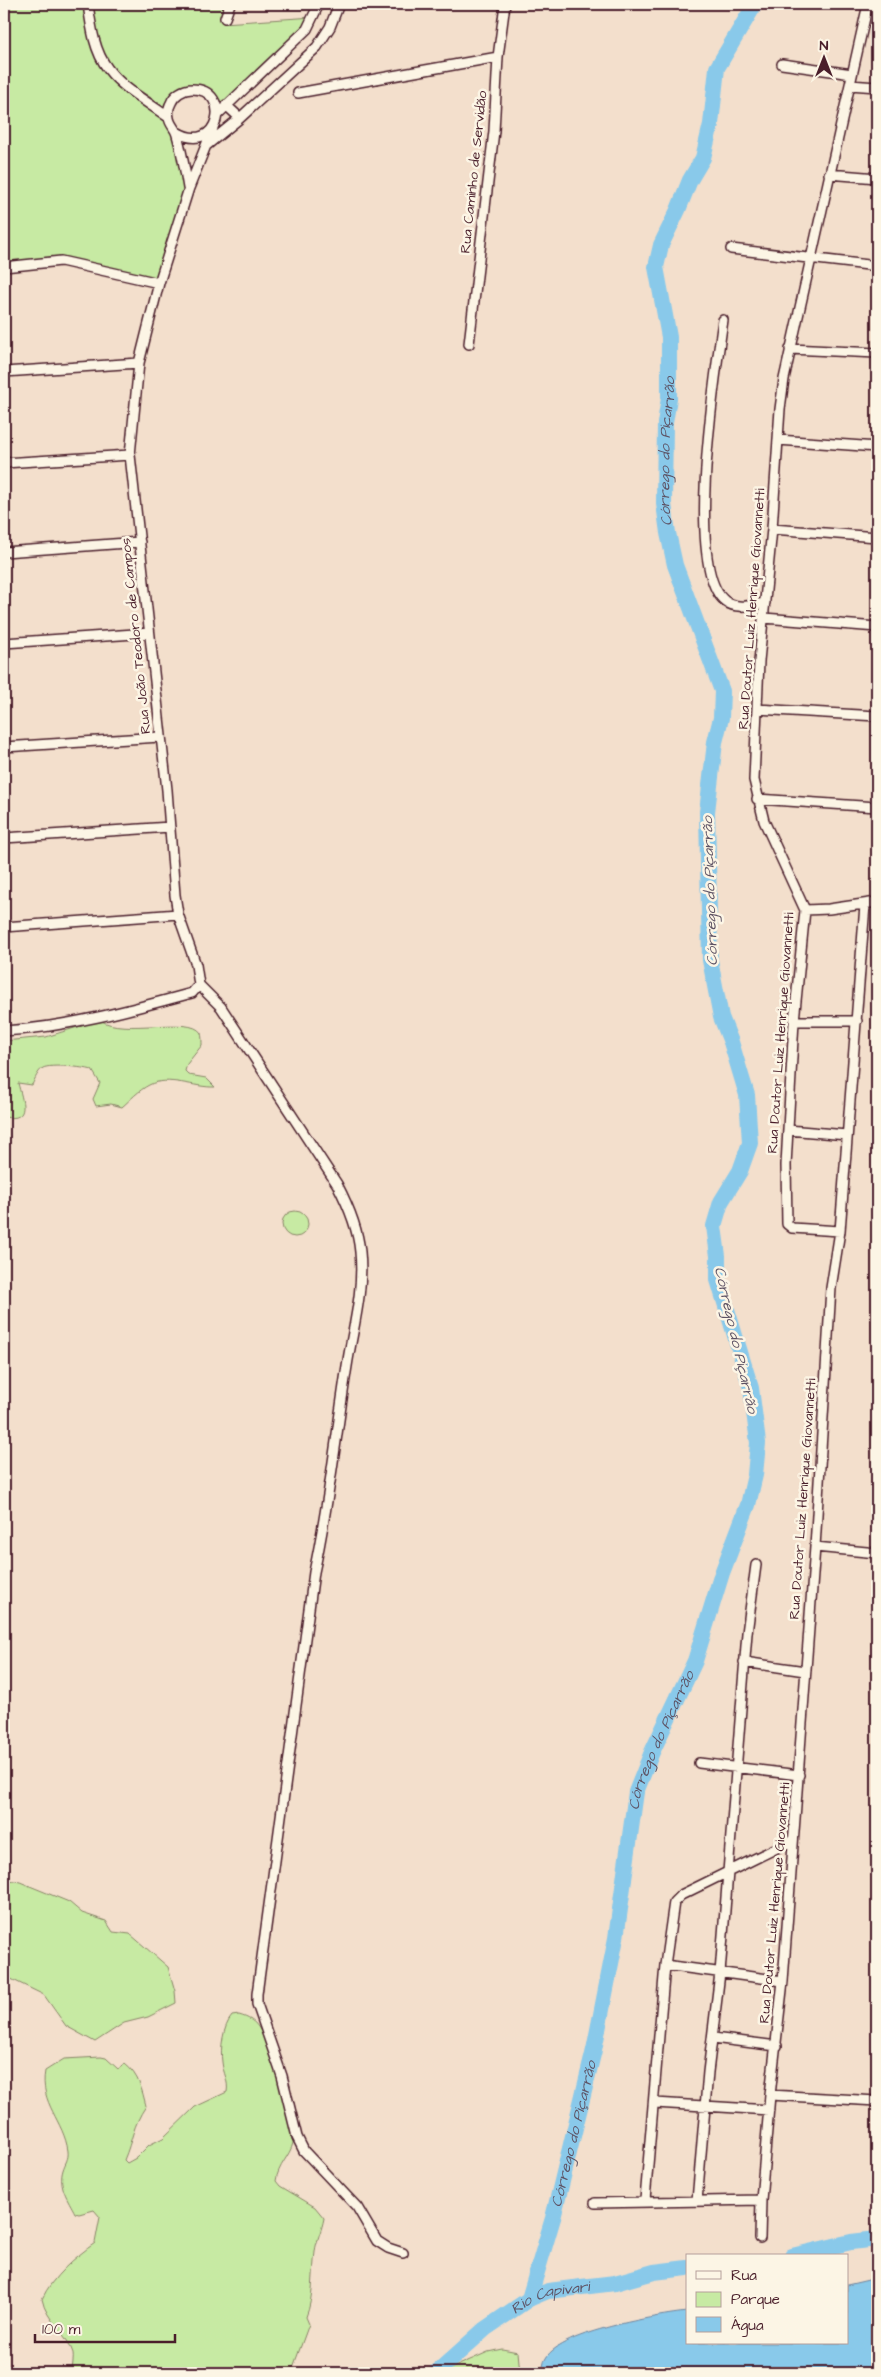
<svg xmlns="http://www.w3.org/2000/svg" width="881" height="2377" viewBox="0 0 881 2377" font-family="'Architects Daughter',sans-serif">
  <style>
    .green { fill: #c7eaa3; stroke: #888467 }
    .water { fill: #89c9ea; stroke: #70859e }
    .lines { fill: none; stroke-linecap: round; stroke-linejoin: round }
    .river { stroke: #89c9ea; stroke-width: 16 }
    .minor-casing { stroke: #4a1f2b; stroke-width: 12 }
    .minor { stroke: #fcf5e5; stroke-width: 9 }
    .labels { text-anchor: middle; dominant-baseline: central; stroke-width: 5; stroke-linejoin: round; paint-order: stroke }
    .street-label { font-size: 14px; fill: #4a1f2b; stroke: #fcf5e5 }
    .water-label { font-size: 15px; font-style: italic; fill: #5d5264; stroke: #fcf5e5 }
  </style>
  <rect width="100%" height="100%" fill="#f3dfcc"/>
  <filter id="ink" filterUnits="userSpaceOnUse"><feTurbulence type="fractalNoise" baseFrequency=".02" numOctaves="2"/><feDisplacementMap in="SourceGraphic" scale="10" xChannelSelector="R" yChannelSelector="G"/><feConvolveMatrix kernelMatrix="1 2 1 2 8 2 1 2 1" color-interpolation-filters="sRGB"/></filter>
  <g filter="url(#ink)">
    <path class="green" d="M 4,4 L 229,4 L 223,23 L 314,17 L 218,112 L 213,99 L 188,89 L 168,109 L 112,72 L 168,117 L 189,188 L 159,283 L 72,262 L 4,267 Z
      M 100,1020 C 122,1036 191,1015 201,1033 C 202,1036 202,1042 202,1045 L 187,1064 L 185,1071 L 189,1075 L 206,1078 L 215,1087 C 195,1088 168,1075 149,1085 C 139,1090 130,1100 122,1107 L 111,1104 L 96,1106 L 93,1099 L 100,1083 L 92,1070 C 83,1067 51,1064 43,1068 C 38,1071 35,1079 32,1085 L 18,1083 C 22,1100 32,1122 4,1117 L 4,1041 L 46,1037 Z
      M282 1224a13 13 0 1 1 26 0a13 13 0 1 1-26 0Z
      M 4,1879 L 20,1882 L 69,1902 L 82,1913 L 106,1921 L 113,1932 L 130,1934 L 168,1967 L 175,1991 L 176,2003 L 148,2017 L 124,2023 L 95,2042 L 66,2026 L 44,1995 L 9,1978 L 4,1971 Z
      M 239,2015 C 249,2018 255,2021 260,2030 C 270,2046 296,2126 293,2143 C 290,2156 278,2165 276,2181 L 280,2186 L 315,2207 L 324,2218 C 322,2230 316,2241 315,2252 C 312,2274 314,2297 306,2317 L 309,2324 L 291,2373 L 72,2373 C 72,2367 74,2359 73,2353 C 67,2333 46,2321 42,2299 C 52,2277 75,2257 95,2243 L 100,2217 L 94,2210 L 79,2214 L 75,2213 C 68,2199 58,2186 63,2170 C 65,2163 69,2159 68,2151 C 64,2121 39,2103 45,2071 L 64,2059 L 101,2057 L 106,2058 L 118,2069 L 125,2064 C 139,2075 142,2090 146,2106 C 132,2127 133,2139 124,2160 L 127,2163 L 136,2158 L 149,2145 L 163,2138 L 195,2107 L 227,2092 C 229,2081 223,2073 222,2062 C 220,2049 223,2026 232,2016 Z
      M 502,2349 L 518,2352 L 520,2373 L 441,2373 L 488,2352 Z"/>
    <path class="water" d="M 877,2278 L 877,2373 L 542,2373 C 543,2369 543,2362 546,2358 C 560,2332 658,2315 687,2312 L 687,2343 L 847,2343 L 847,2285 Z"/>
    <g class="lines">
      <g class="river">
        <path d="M 792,2256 L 851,2242 L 877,2239"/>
        <path id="s1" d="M 529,2299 L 553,2218 L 594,2050 L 616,1938 L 636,1792 L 652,1752 L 695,1661 L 722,1573 L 748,1505 L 755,1475 L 758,1443 L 751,1388 L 718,1280 L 718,1256 L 714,1226 L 721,1202 L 740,1171 L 750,1143 L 747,1095 L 731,1042 L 721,1017 L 710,960 L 707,812 L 715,742 L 721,718 L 722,691 L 675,565 L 668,533 L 664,504 L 665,423 L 669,398 L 669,337 L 656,267 L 661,245 L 678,210 L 690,180 L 703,158 L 711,124 L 717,68 L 755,4"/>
        <path id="s2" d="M 436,2373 L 485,2329 L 529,2299 L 548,2291 L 615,2283 L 654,2272 L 687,2268"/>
      </g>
      <g class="minor-casing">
        <path id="minor" d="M 88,4 C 91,26 94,51 108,69 C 123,89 149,103 168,117
          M 225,18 L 230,4
          M 782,64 L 852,74
          M 850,85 L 877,87
          M 298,93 L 498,57
          M 226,105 L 240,118
          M 218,114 L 307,29 L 319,4
          M 177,132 C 219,157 234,89 192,89 C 183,89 174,95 171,103 C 168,108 168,113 169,118 C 170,125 176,129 177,135 C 182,152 185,170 188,188
          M 207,145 L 240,118 L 317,47 L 330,27 L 339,4
          M 829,174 L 877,178
          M 731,249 L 877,266
          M 4,267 L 61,261 L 159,283
          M 723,320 C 716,371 684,569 725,601 C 736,610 752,605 765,603
          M 469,344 L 494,131 L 498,57 L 505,4
          M 790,349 L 877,353
          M 4,372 L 139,363
          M 778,440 L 877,447
          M 4,463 L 130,455
          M 772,529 L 877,537
          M 4,552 L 140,542
          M 764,618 L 877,627
          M 4,643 L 149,633
          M 757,709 L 877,716
          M 4,747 L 160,737
          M 757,799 L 877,807
          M 4,838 L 170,827
          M 865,905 L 840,1231 L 831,1288 L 815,1547 L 783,1981 L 770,2095 L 877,2101
          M 805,910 L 829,909 L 877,902
          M 4,927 L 178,914
          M 199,985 L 221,1007 L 337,1184 C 348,1205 358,1228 360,1252 C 364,1291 353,1327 347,1366 C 336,1435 329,1504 314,1572 L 257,1994 L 257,2004 L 282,2076 L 297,2137 L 304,2151 L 357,2207 L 377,2241 L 388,2248 L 403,2253
          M 199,985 L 196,965 L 178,914 L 175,895 L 167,790 L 130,455 L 139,363 L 159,283 L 189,188 L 213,128
          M 794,1021 L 857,1021
          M 4,1031 C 68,1027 130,1010 192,993 L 199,985
          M 788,1130 L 847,1135
          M 840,1231 L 792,1228 L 787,1224 L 786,1165 L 794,1021 L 805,910 L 764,821 L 754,780 L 759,661 L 772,529 L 780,409 L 784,379 L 868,4
          M 815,1547 L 877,1553
          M 744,1662 L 805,1671
          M 699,1763 L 799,1775
          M 665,1965 L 783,1981
          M 713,2038 L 777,2046
          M 655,2103 L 769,2110
          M 645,2200 L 665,1965 L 674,1902 L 681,1895 L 793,1840
          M 697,2201 L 708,2072 L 720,1973 L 747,1633 L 756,1565
          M 595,2203 L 761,2200
          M 760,2238 L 761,2200 L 770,2095"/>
      </g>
      <use href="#minor" class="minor"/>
    </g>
  </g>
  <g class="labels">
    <g class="street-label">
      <text transform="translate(474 172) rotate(-84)">Rua Caminho de Servidão</text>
      <text transform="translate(752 609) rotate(-86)">Rua Doutor Luiz Henrique Giovannetti</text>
      <text transform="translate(136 636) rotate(-96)">Rua João Teodoro de Campos</text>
      <text transform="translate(781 1033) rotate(-86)">Rua Doutor Luiz Henrique Giovannetti</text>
      <text transform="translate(803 1499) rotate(-86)">Rua Doutor Luiz Henrique Giovannetti</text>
      <text transform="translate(775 1903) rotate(-85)">Rua Doutor Luiz Henrique Giovannetti</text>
    </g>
    <g class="water-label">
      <text stroke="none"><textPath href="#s1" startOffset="1912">Córrego do Piçarrão</textPath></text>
      <text transform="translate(710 891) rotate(-92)">Córrego do Piçarrão</text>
      <text transform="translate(736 1340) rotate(77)">Córrego do Piçarrão</text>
      <text stroke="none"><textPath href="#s1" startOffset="576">Córrego do Piçarrão</textPath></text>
      <text stroke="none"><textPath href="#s1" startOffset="171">Córrego do Piçarrão</textPath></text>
      <text stroke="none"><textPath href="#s2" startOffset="140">Rio Capivari</textPath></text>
    </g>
  </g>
  <rect width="881" height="2377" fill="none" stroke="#fcf5e5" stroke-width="20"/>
  <rect x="10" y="10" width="861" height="2357" fill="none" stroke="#4a1f2b" stroke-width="2" filter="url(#ink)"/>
  <rect x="686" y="2254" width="162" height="90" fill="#fcf5e5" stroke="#b59f9b"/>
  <rect x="696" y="2271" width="25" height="8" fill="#fcf5e5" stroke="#b59f9b"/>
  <text x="731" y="2280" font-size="15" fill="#4a1f2b">Rua</text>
  <rect x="696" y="2292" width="25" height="15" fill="#c7eaa3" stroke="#b59f9b"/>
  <text x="731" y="2304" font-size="15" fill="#4a1f2b">Parque</text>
  <rect x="696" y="2317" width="25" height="15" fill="#89c9ea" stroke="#b59f9b"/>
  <text x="731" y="2330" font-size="15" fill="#4a1f2b">Água</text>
  <g transform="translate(824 58)" stroke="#fcf5e5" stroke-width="4" paint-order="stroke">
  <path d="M0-4L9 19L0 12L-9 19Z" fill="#4a1f2b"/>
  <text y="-8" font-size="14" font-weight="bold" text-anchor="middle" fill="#4a1f2b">N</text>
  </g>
  <path d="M35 2334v8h140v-8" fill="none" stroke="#4a1f2b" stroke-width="2.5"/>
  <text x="42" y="2334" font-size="15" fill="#4a1f2b" stroke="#fcf5e5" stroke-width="4" paint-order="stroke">100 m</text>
</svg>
